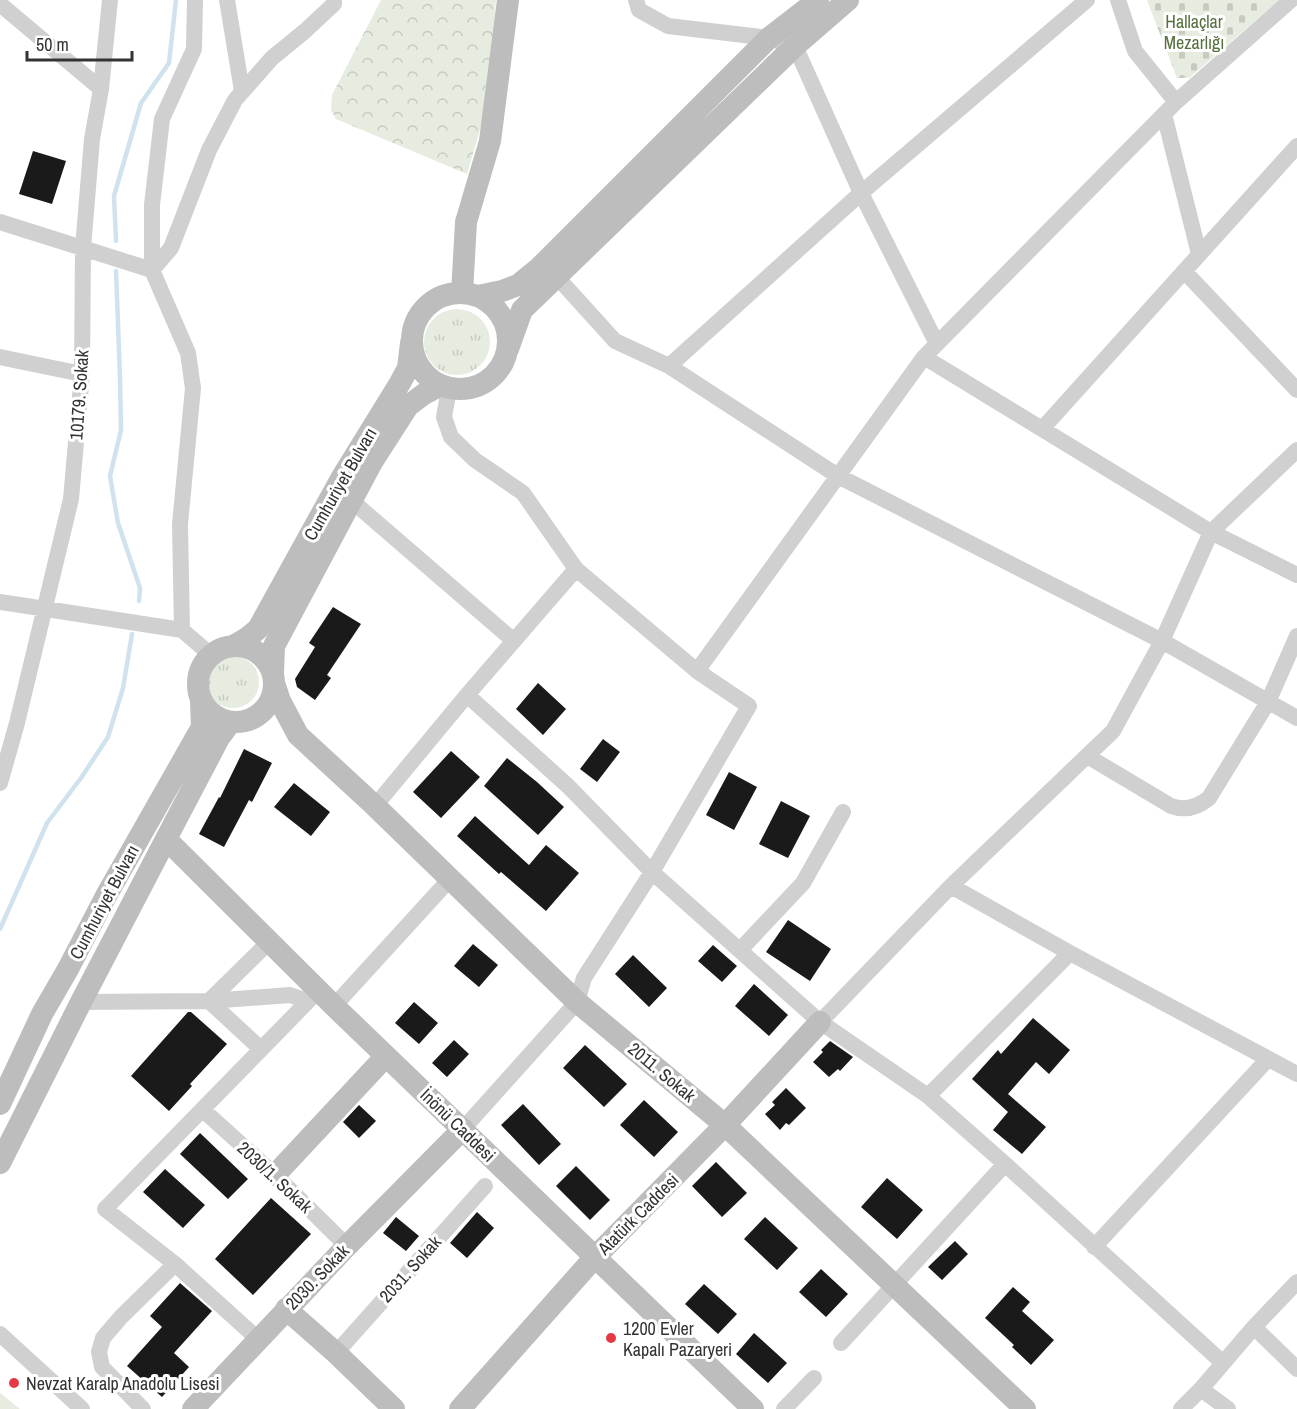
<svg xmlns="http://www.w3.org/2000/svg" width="1297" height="1409" viewBox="0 0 1297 1409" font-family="'Archivo Narrow',sans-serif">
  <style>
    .grass { fill: url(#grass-tufts) }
    .forest { fill: url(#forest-crowns) }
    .cemetery { fill: url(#cemetery-stones) }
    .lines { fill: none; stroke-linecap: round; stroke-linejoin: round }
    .stream { stroke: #cfe2ee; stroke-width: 4.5 }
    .building { fill: #1a1a1a }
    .street { stroke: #d0d0d0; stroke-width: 16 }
    .secondary { stroke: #bdbdbd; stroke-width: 22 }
    .poi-dot { fill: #e63946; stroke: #fff; stroke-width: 2 }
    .labels { text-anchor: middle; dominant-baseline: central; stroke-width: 6; stroke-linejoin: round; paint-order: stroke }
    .park-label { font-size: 18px; fill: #56703f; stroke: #fff }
    .street-label { font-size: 18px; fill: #333; stroke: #fff }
    .poi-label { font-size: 18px; fill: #333; stroke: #fff; text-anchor: start }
  </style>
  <defs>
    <pattern id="grass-tufts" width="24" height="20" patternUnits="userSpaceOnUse" patternTransform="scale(1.5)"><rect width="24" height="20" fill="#e6ecdf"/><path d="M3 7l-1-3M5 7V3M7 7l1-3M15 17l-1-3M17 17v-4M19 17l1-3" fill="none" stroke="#c6cbc0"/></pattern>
    <pattern id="forest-crowns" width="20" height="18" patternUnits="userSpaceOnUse" patternTransform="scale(1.5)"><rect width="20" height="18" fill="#e6ecdf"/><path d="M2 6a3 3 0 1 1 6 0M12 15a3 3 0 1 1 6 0" fill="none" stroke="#c6cbc0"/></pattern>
    <pattern id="cemetery-stones" width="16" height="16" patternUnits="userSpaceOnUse" patternTransform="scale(1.5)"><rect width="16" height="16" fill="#e6ecdf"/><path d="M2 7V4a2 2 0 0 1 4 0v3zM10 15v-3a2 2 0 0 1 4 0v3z" fill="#c6cbc0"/></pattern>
  </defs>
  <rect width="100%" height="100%" fill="#fff"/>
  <path class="grass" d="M424 342a33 33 0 1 1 66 0a33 33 0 1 1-66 0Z
    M207 682a26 26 0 1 1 52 0a26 26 0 1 1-52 0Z
    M 0,1393 L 20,1409 L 0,1409 Z"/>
  <path class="forest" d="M 381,0 L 496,0 L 487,106 L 467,174 L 336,119 L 331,110 L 332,95 Z"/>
  <path class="cemetery" d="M 1147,0 L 1279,0 L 1189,78 L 1177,78 Z"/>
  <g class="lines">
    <path class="stream" d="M 116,241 L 114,196 L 141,103 L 169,63 L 176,0
      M 116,271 L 120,377 L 121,430 L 110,476 L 118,523 L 140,588 L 139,601
      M 0,929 L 47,823 L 81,778 L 108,737 L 123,688 L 132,634"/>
  </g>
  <path class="building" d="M 33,151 L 66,161 L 52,204 L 19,194 Z
    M 333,607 L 361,624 L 327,675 L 331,678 L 315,700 L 297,687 L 295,679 L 315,647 L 309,643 Z
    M 538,683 L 566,709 L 543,735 L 516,709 Z
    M 603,739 L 620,752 L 597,782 L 580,769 Z
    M 244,749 L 272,763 L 252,802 L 249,800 L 224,847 L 199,834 L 219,797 L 220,798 Z
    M 451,751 L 480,777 L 441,818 L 413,792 Z
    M 507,758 L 537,782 L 564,807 L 538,835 L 484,786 Z
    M 729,772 L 757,787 L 734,830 L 706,815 Z
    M 294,783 L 330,812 L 311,836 L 274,807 Z
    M 781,801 L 810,816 L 788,858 L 759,844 Z
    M 475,816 L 529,865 L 546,845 L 579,873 L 546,911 L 501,872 L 499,874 L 457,836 Z
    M 788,920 L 831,949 L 810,981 L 766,952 Z
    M 473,944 L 498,965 L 479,987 L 454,966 Z
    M 713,945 L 737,966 L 722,982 L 698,961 Z
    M 633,955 L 667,988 L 649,1007 L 615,974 Z
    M 754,984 L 788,1015 L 769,1036 L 735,1006 Z
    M 414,1002 L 438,1023 L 419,1044 L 395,1023 Z
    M 188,1012 L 191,1012 L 227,1044 L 190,1084 L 192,1086 L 169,1111 L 131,1076 Z
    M 1033,1018 L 1070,1050 L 1049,1074 L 1036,1062 L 1008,1094 L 1046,1127 L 1022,1154 L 993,1130 L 1008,1112 L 972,1079 L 998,1050 L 1001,1054 Z
    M 454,1040 L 469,1054 L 447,1077 L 432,1063 Z
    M 830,1041 L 853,1057 L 840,1071 L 838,1069 L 829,1077 L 813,1062 L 823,1052 L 821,1050 Z
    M 585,1045 L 627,1084 L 604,1107 L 563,1068 Z
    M 786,1088 L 806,1108 L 789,1125 L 786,1123 L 780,1130 L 765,1114 L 775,1105 L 772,1102 Z
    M 644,1100 L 678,1132 L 654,1157 L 620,1125 Z
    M 523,1104 L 561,1144 L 539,1165 L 501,1125 Z
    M 359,1105 L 376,1121 L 359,1138 L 343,1122 Z
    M 200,1133 L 248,1179 L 228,1199 L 180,1154 Z
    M 716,1162 L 747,1193 L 722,1217 L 692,1186 Z
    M 576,1166 L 610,1200 L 590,1220 L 556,1186 Z
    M 165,1169 L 205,1205 L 183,1228 L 143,1192 Z
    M 887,1178 L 923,1210 L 897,1239 L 861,1207 Z
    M 271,1198 L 311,1234 L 253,1295 L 215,1259 Z
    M 477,1212 L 494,1228 L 467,1258 L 450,1243 Z
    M 396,1217 L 419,1236 L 406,1251 L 383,1233 Z
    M 765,1217 L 798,1248 L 777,1270 L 744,1239 Z
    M 955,1241 L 968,1254 L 942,1280 L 928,1267 Z
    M 821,1269 L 848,1294 L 826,1317 L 799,1292 Z
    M 180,1283 L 212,1311 L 174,1353 L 189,1367 L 162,1397 L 127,1366 L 162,1327 L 150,1316 Z
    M 704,1284 L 737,1314 L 718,1334 L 685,1304 Z
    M 1013,1287 L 1030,1302 L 1022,1311 L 1054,1340 L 1031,1365 L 1012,1347 L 1014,1345 L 985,1318 Z
    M 754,1333 L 787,1363 L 768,1383 L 736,1354 Z"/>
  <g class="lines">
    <path class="street" d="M 195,0 L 194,49 L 162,119 L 152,205 L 152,270 L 171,248 L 209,150 L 235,100 L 272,58 L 305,31 L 334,4 L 334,0
      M 227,0 L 242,91
      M 636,0 L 639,10 L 668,26 L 769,38 L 795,46 L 861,193 L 937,344
      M 1118,0 L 1135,51 L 1176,102
      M 0,4 L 101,89
      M 1164,114 L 1199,254
      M 0,222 L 152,270 L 188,353 L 193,388 L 180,524 L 182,630
      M 1184,271 L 1297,390
      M 557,277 L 615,341 L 669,366 L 838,476 L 1162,641 L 1297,718
      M 0,357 L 82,374
      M 924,357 L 1176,102 L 1291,0
      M 669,366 L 861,193 L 1087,0
      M 449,389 L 444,417 L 451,437 L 475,460 L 523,493 L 576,569 L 697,671 L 749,706 L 652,872 L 584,978 L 577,1002 L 463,1129
      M 1042,429 L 1297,146
      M 352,501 L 514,641
      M 0,602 L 182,630 L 211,655
      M 697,671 L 924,357 L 1211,532 L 1297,575
      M 467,695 L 568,786 L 652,872 L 820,1022 L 928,1096 L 1005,1164 L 841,1343
      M 1087,756 L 1171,806 C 1185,811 1197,808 1209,798 L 1268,702 L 1297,636
      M 0,783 L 17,723 L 71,499 L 82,374 L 83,248 L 92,139 L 101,89 L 110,0
      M 375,806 L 467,695 L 576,569
      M 951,886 L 1070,953 L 1297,1074
      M 740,950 L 803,883 L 843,812
      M 81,1002 L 209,1001 L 290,995 L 307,1001
      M 334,1006 L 450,879
      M 820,1022 L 951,886 L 1113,731 L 1162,641 L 1211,532 L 1297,450
      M 261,1049 L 209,1001 L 269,942
      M 928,1096 L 1070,953
      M 203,1110 L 275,1175 L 347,1246
      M 1005,1164 L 1223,1363
      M 1094,1247 L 1268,1059
      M 1254,1327 L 1297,1369
      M 0,1334 L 82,1409
      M 258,1339 L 175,1264 L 105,1209 L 318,991
      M 336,1353 L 485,1186
      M 1201,1389 L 1228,1409
      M 143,1409 L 102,1367 L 99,1352 L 103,1338 L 121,1317 L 175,1264
      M 784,1409 L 814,1378
      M 1181,1409 L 1201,1389 L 1254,1327 L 1297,1282"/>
    <path class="secondary" d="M412 341a48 48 0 1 1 96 0a48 48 0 1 1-96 0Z
      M 462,293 L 466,222 L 490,141 L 508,0
      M 478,296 L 502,291 L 518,285 L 539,268 L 769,38 L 818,0
      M 508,349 L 522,310 L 795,46 L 848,0
      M 235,645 L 247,638 L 258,629 L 342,477 L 400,383 L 408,368 L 411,343
      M198 684a38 38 0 1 1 76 0a38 38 0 1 1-76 0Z
      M 273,673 L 274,646 L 372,462 L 408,406 L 424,394 L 441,385
      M 275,686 L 280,701 L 298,735 L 375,806 L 577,1002 L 725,1125 L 1025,1409
      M 166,839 L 334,1006 L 753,1409
      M 0,1104 L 42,1014 L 68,969 L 106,896 L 202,727 L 201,701
      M 0,1163 L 81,1002 L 166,839 L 219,738 L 231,722
      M 275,1175 L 386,1056
      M 286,1309 L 336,1353 L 394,1409
      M 193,1409 L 347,1246 L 463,1129
      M 460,1409 L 595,1257 L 725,1125 L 820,1022"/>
  </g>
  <g class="poi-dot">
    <circle cx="611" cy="1338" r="6"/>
    <circle cx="14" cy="1383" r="6"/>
  </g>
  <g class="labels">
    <g class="park-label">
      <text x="1194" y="21">Hallaçlar<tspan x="1194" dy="21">Mezarlığı</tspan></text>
    </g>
    <g class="street-label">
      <text transform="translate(79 395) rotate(-86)">10179. Sokak</text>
      <text transform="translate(340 484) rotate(-60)">Cumhuriyet Bulvarı</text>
      <text transform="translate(104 902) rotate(-62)">Cumhuriyet Bulvarı</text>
      <text transform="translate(662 1072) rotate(40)">2011. Sokak</text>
      <text transform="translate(458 1125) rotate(44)">İnönü Caddesi</text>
      <text transform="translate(275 1177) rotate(43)">2030/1. Sokak</text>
      <text transform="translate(638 1214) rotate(-45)">Atatürk Caddesi</text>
      <text transform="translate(410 1269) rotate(-48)">2031. Sokak</text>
      <text transform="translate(317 1277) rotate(-46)">2030. Sokak</text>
    </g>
    <g class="poi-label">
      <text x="623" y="1328">1200 Evler<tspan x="623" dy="21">Kapalı Pazaryeri</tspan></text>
      <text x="26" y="1383">Nevzat Karalp Anadolu Lisesi</text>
    </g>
  </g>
  <path d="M27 51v9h105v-9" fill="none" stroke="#333333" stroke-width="3"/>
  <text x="36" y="51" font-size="18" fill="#333333" stroke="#ffffff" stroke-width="4.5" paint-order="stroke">50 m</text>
</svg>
